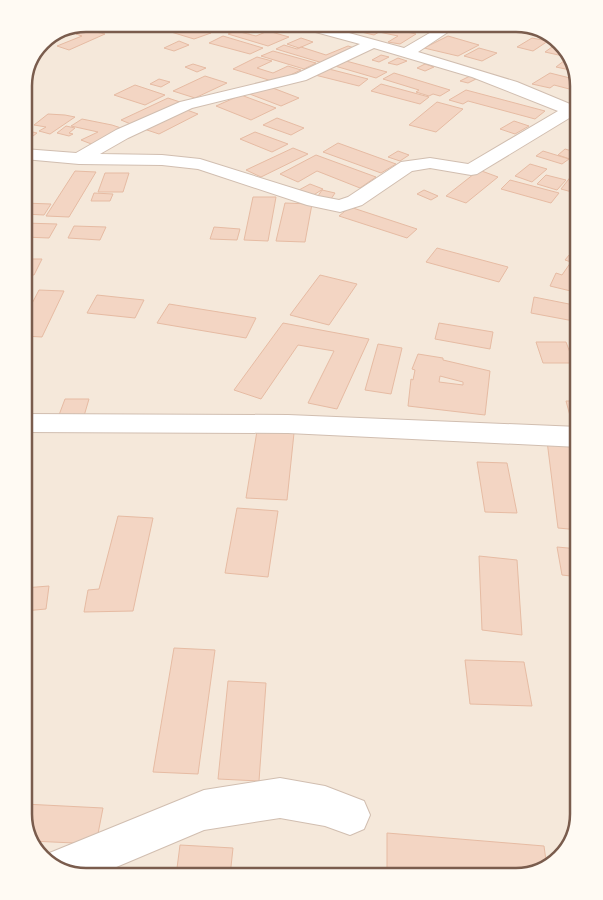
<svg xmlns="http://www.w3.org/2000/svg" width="603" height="900" viewBox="0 0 603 900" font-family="Quicksand,sans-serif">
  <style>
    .residential { fill: #f5e8da }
    .building { fill: #f3d5c3; stroke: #e6bba3; fill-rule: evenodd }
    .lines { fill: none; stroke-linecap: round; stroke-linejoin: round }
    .minor-casing { stroke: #d1beb0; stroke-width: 2 }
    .minor { fill: #fff; fill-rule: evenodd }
    .rim { fill: none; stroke: #7a5c4d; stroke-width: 2.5 }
  </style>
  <rect width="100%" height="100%" fill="#fdf6ec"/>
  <path class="residential" d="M 86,24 L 521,24 L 551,34 L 571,55 L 579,86 L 579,814 L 571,845 L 548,868 L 517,876 L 83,876 L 52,866 L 32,845 L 24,814 L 24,82 L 45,39 Z"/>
  <path class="building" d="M 103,24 L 130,24 L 114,31 L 97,26 Z
    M 169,24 L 182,24 L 211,33 L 194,39 L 158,28 Z
    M 193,24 L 218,24 L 208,28 Z
    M 252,24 L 265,24 L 249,33 L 238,30 Z
    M 374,25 L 416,34 L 400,44 L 388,42 L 398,36 L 379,32 L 374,35 L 361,32 Z
    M 87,30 L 105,34 L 69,50 L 57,46 L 82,36 L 76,34 Z
    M 236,31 L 256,36 L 268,31 L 289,37 L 268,46 L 228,34 Z
    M 223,36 L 263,48 L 250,54 L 209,43 Z
    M 448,36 L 479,45 L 458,56 L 424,48 Z
    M 301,38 L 313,42 L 299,48 L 287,44 Z
    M 532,38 L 548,41 L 533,51 L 517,47 Z
    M 179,41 L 189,45 L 174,51 L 164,48 Z
    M 559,42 L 568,52 L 563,56 L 545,52 Z
    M 284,45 L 297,49 L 301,47 L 326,55 L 348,46 L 358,49 L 326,64 L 276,49 Z
    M 479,48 L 497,53 L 482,61 L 464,56 Z
    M 273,51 L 316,63 L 304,69 L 261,56 Z
    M 381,55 L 389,57 L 379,62 L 372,60 Z
    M 257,57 L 272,61 L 257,68 L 273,73 L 288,66 L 301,70 L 275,82 L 233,69 Z
    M 398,58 L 407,61 L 397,65 L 388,63 Z
    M 565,60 L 573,62 L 574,67 L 570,70 L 556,67 Z
    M 346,61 L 387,72 L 376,78 L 335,66 Z
    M 193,64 L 206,68 L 197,72 L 185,67 Z
    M 425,64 L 434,67 L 425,71 L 417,68 Z
    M 325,68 L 368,79 L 359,86 L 315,75 Z
    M 394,73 L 450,90 L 440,96 L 433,94 L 429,96 L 416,92 L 419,90 L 383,79 Z
    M 550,73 L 578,80 L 579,89 L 577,91 L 554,85 L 550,88 L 532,84 Z
    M 205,76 L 227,83 L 195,98 L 173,91 Z
    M 470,76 L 478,78 L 468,83 L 460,81 Z
    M 159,79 L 170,82 L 161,87 L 150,84 Z
    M 381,84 L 429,97 L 420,104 L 371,91 Z
    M 135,85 L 165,95 L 145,105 L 114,95 Z
    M 265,85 L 299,98 L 281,106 L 247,93 Z
    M 466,90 L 545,111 L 535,119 L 468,101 L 463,104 L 449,100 Z
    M 241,95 L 276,108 L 251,120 L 216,106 Z
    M 168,98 L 180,102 L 133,125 L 121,120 Z
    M 437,102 L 463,109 L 436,132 L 409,125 Z
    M 184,109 L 198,114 L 159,134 L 144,129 Z
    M 48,114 L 65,115 L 75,117 L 50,134 L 39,131 L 46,127 L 34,125 Z
    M 277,118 L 304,128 L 291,135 L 263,125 Z
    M 82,119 L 112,125 L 124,129 L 94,145 L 81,140 L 98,132 L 71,126 Z
    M 514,121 L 529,126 L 515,134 L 500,129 Z
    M 66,126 L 75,128 L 69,133 L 73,134 L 69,136 L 57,133 Z
    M 24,130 L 37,133 L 25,142 Z
    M 255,132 L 288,144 L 272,152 L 240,139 Z
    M 338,143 L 396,164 L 381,173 L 323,152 Z
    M 293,148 L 308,154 L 261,177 L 246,170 Z
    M 565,149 L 579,153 L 579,162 L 558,155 Z
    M 398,151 L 409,155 L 400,161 L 388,157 Z
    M 543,151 L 569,159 L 562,164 L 536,156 Z
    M 316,155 L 376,177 L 360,188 L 317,171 L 298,182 L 280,174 Z
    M 530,164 L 547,169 L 532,182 L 515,176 Z
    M 579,166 L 579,194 L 561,189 Z
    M 479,170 L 498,177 L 466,203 L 446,196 Z
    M 75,171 L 96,172 L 69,217 L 46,216 Z
    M 105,173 L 129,173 L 123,192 L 98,192 Z
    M 546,175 L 566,180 L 557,190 L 537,184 Z
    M 510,180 L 559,193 L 551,203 L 501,189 Z
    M 310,184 L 323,189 L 312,196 L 299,190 Z
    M 322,190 L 335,193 L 331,199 L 318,196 Z
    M 424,190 L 438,196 L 431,200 L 417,194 Z
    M 94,193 L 113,194 L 110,201 L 91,201 Z
    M 253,197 L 276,197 L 268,241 L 244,240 Z
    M 24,203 L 51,204 L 44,215 L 24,214 Z
    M 285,203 L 312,204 L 305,242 L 276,241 Z
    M 350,207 L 417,229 L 407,238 L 339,216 Z
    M 24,223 L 57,224 L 49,238 L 24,237 Z
    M 74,226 L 106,227 L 100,240 L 68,238 Z
    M 214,227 L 240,229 L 237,240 L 210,239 Z
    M 437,248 L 508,267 L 499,282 L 426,262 Z
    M 574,249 L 579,250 L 579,293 L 550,286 L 556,273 L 562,275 L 571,262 L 565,260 Z
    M 24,259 L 42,259 L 34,275 L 24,275 Z
    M 320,275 L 357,284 L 329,325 L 290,315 Z
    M 39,290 L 64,291 L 42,337 L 24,336 L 24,319 Z
    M 97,295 L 144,300 L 135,318 L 87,313 Z
    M 534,297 L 579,306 L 579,322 L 531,313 Z
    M 169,304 L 256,318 L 246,338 L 157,323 Z
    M 283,323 L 369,339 L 337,409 L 308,403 L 334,351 L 298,345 L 261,399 L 234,390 Z
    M 439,323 L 493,332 L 490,349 L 435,339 Z
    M 536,342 L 566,342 L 574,363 L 543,363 Z
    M 378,344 L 402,348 L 391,394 L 365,390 Z
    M 418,354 L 443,358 L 443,360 L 490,371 L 485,415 L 408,406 L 411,379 L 413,380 L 415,370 L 412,369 ZM 440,376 L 463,382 L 463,385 L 439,382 Z
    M 65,399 L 89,399 L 84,416 L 59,415 Z
    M 566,401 L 579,401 L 579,423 L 572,423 Z
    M 257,431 L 294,433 L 287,500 L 246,498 Z
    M 547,441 L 576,444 L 579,462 L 579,530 L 558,528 Z
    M 477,462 L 507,463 L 517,513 L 485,512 Z
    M 237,508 L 278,511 L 268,577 L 225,573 Z
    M 118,516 L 153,518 L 133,611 L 84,612 L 88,590 L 99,589 Z
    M 557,547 L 579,549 L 579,577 L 562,575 Z
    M 479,556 L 517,560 L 522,635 L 482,630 Z
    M 49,586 L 46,609 L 24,611 L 24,588 Z
    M 174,648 L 215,650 L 198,774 L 153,772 Z
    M 465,660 L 524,662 L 532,706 L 470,704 Z
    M 572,665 L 579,665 L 579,705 L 578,705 Z
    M 228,681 L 266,683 L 259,781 L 218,779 Z
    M 24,804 L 103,808 L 96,844 L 31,841 L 24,814 Z
    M 387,833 L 544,846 L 547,868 L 517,876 L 387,876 Z
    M 180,845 L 233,848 L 230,876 L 176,876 Z"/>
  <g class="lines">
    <g class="minor-casing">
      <path id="minor" d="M 296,24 L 316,24 L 404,48 L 445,24 L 460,24 L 418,52 L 517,82 L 570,104 L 579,100 L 579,119 L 571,117 L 477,174 L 471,175 L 430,168 L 412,171 L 362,205 L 340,212 L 307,205 L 198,169 L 162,165 L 79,164 L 24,159 L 24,149 L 76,153 L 116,130 L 180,102 L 296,74 L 360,44 L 297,27 ZM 374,48 L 472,77 L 558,111 L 468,164 L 430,158 L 401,162 L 348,197 L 339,200 L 318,196 L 200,159 L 162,155 L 100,154 L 128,138 L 192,108 L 306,80 Z
        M 24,414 L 288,415 L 579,427 L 579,447 L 288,433 L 24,432 Z
        M 280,778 L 325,786 L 364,801 L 370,815 L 364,829 L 350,835 L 325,826 L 280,818 L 204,830 L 95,876 C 78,876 57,871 45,859 L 47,854 L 204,790 Z"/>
    </g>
    <use href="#minor" class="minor"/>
  </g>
  <path d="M0 0H603V900H0ZM86 32H516A54 54 0 0 1 570 86V814A54 54 0 0 1 516 868H86A54 54 0 0 1 32 814V86A54 54 0 0 1 86 32Z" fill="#fffaf3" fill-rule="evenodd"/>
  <path class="rim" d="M86 32H516A54 54 0 0 1 570 86V814A54 54 0 0 1 516 868H86A54 54 0 0 1 32 814V86A54 54 0 0 1 86 32Z"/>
</svg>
